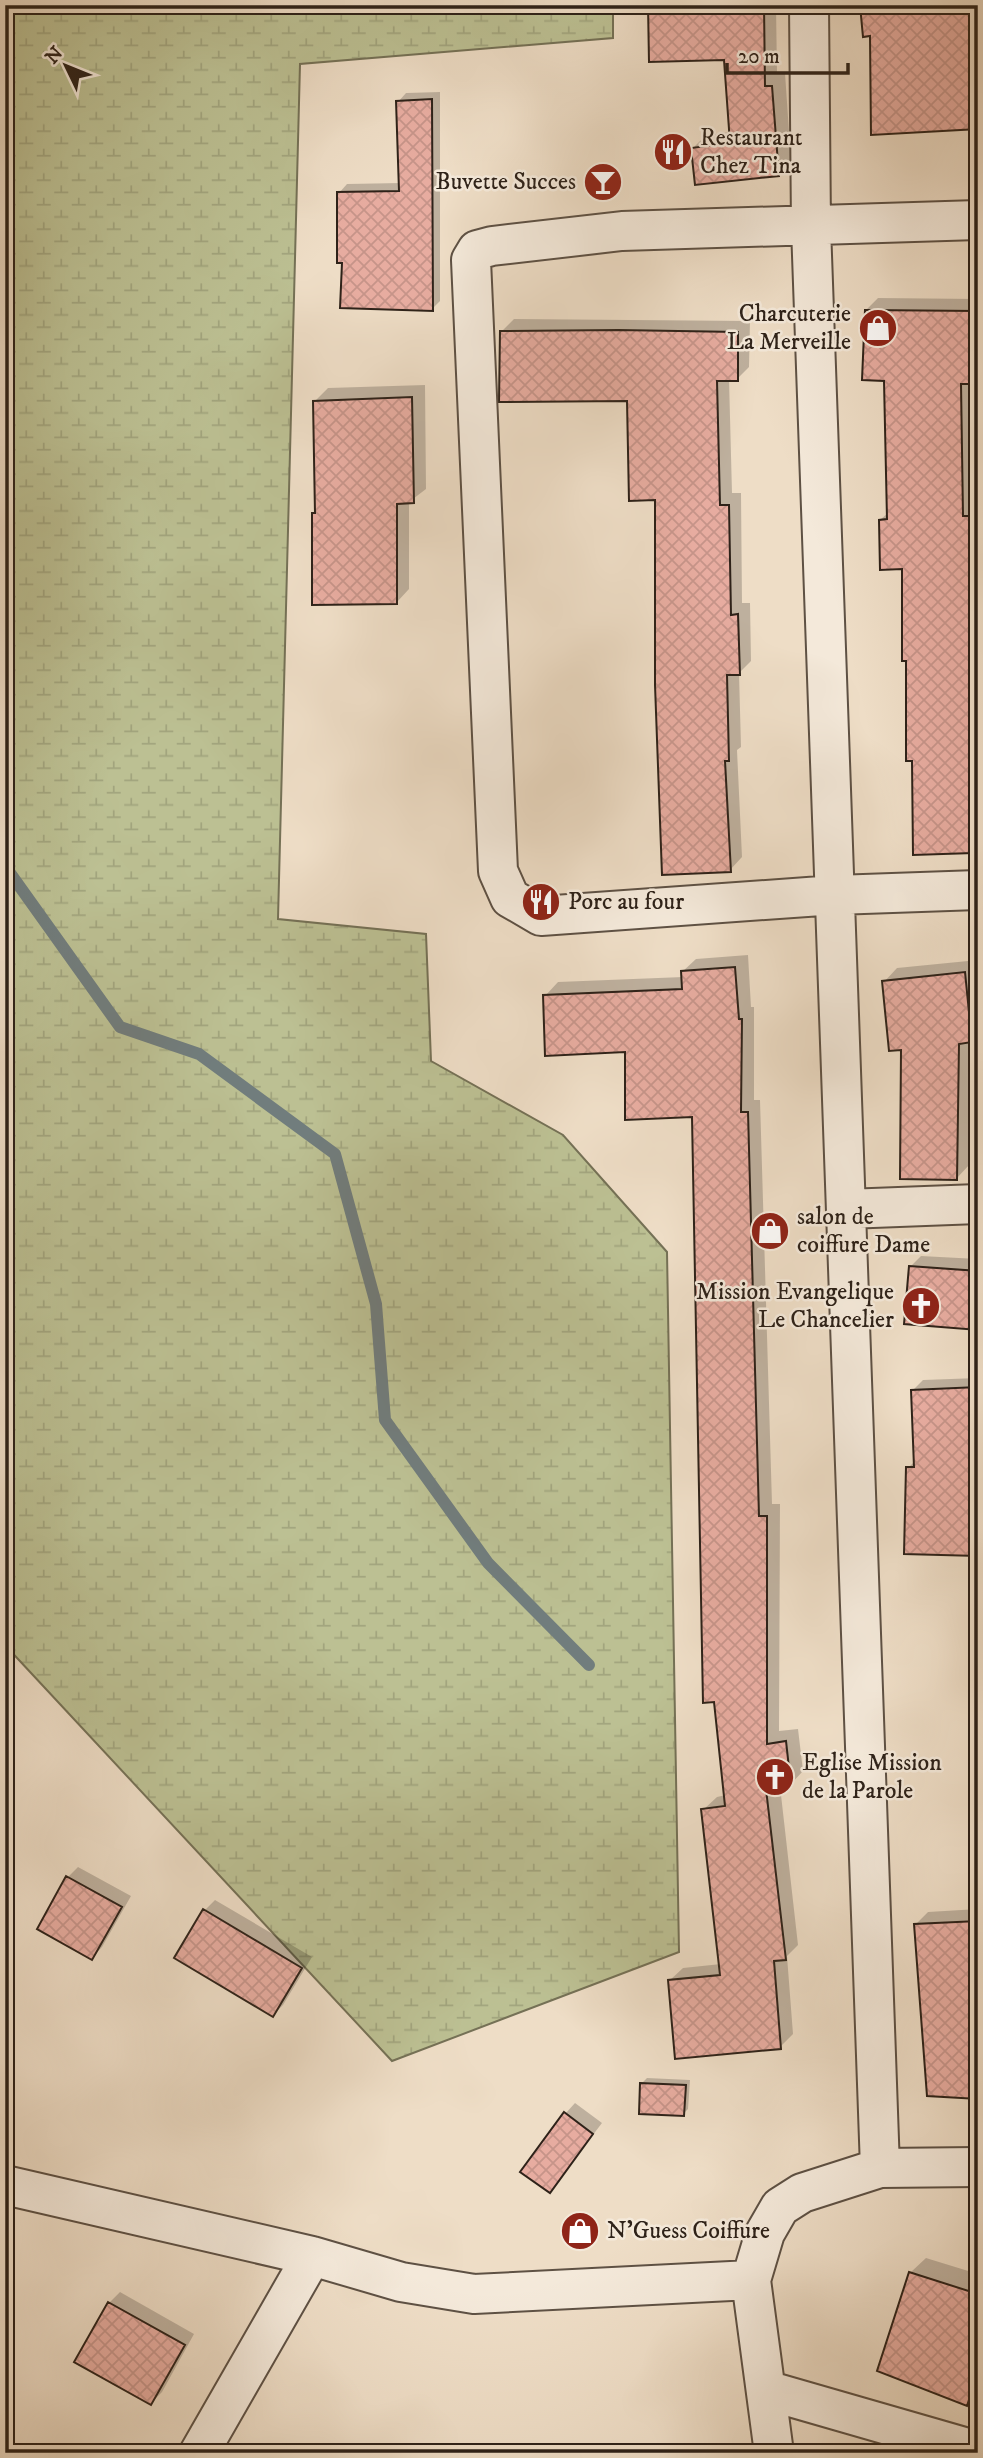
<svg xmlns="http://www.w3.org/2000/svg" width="983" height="2458" viewBox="0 0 983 2458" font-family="'IM FELL DW Pica',serif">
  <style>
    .wetland { fill: url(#wetland-marsh); stroke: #757156; stroke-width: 2 }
    .shadow { fill: #0003 }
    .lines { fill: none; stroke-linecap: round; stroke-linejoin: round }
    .stream { stroke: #717d7d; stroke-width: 12 }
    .building { fill: url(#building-cross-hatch); stroke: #2e2219; stroke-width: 2 }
    .minor-casing { stroke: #5e5144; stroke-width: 42 }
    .minor { stroke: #f4e9da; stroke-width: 38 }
    .labels { text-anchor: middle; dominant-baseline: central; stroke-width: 5; stroke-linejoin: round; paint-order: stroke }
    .poi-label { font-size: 24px; fill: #2e2219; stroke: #f4e9da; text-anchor: start }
  </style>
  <defs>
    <pattern id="wetland-marsh" width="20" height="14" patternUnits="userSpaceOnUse" patternTransform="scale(1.75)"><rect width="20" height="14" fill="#bcc093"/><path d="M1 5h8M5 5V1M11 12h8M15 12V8" fill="none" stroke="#a2a57e"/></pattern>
    <pattern id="building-cross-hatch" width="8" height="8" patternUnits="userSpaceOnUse" patternTransform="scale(1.75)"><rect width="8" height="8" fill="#e7aca0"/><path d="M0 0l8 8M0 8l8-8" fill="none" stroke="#c69489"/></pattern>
  </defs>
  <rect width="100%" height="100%" fill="#eeddc6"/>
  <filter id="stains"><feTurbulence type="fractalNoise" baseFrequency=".00286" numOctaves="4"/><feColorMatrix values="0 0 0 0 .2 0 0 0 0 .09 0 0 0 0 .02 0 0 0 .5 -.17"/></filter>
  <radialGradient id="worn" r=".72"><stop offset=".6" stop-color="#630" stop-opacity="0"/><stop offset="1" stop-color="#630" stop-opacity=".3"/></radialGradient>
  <path class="wetland" d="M 5,5 L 613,5 L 613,38 L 300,64 L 278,919 L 426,934 L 431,1061 L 563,1135 L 667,1252 L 679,1952 L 392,2061 L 5,1645 Z"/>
  <path class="shadow" d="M 650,5 L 776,5 L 777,74 L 785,73 L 791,161 L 778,175 L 693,148 L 706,135 L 731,132 L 725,59 Z
    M 440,92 L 440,301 L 432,309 L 344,261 L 339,193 L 347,184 L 401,183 L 398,102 L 406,93 Z
    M 878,298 L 978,299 L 978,845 L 972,851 L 914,759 L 904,567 L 880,520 L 889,512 L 886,379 L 866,310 Z
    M 514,319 L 750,321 L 749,367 L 737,379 L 729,379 L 732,493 L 741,493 L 742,603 L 750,603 L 751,661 L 739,673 L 741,747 L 737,750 L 742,857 L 730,870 L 656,498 L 629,400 L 501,332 Z
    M 425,385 L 426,489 L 409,502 L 409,589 L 397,602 L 314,514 L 317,511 L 315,401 L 328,388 Z
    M 748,955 L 751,1007 L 754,1007 L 754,1100 L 760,1100 L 772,1504 L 780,1504 L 779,1731 L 798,1729 L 803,1771 L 790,1785 L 780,1786 L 798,1945 L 787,1956 L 793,2034 L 780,2047 L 669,1981 L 683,1968 L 721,1964 L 703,1810 L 717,1797 L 726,1795 L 694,1116 L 627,1051 L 545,996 L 558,982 L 683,977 L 682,972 L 696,959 Z
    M 978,960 L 978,1039 L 972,1039 L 970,1164 L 957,1178 L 902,1048 L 884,982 L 897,968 Z
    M 921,1256 L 978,1259 L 978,1328 L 910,1267 Z
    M 978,1378 L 978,1554 L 908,1468 L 915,1461 L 912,1391 L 923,1380 Z
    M 78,1867 L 131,1896 L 102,1947 L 92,1958 L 68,1877 Z
    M 215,1900 L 312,1957 L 283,2005 L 273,2015 L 205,1910 Z
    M 978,1909 L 978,2097 L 916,1924 L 928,1912 Z
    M 647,2078 L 690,2080 L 688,2109 L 683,2114 L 642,2083 Z
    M 575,2103 L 602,2123 L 550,2191 L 565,2114 Z
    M 926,2258 L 978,2274 L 978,2393 L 967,2404 L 911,2272 Z
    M 120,2292 L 194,2334 L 162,2392 L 151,2403 L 109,2303 Z"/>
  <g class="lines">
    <path class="stream" d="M 5,866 L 120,1027 L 199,1054 L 335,1154 L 376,1304 L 385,1420 L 488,1563 L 589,1665"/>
  </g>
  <path class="building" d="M 648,5 L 764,5 L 765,86 L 772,86 L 779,176 L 695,185 L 691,148 L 730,143 L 724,60 L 649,62 Z
    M 860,5 L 978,5 L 978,129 L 871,135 L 870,36 L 863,37 Z
    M 432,99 L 433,311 L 340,308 L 342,263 L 337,263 L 337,192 L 399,191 L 396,101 Z
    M 865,310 L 978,311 L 978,384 L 961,384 L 963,516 L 978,516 L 978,566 L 970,566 L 973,853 L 913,855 L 912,761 L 906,761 L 906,661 L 902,661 L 902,569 L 880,570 L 879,520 L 887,519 L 884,381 L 862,380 Z
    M 618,330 L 738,332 L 738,381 L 717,381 L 720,505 L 729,505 L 731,615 L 738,614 L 740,675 L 727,675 L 729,761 L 725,761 L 731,872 L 662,875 L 655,685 L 655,500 L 629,501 L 627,401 L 499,402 L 500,331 Z
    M 412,397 L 414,503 L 397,504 L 397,604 L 312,605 L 312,513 L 315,513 L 313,401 Z
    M 735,967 L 739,1019 L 742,1019 L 741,1112 L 748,1112 L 759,1516 L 767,1516 L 767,1744 L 786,1741 L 791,1786 L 766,1789 L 786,1960 L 774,1961 L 781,2049 L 675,2059 L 668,1980 L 720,1975 L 701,1809 L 725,1806 L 714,1702 L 703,1703 L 692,1117 L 625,1120 L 625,1052 L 545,1056 L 543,995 L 682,989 L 681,971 Z
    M 965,972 L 972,1042 L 959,1044 L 957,1180 L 900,1179 L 901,1050 L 889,1051 L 882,981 Z
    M 909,1266 L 978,1271 L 978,1330 L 904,1324 Z
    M 978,1387 L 978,1556 L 904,1554 L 906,1467 L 914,1467 L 911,1390 Z
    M 66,1876 L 122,1907 L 92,1960 L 37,1929 Z
    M 203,1909 L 302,1968 L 273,2017 L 174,1958 Z
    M 978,1921 L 978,2099 L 927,2096 L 914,1924 Z
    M 640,2083 L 686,2085 L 684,2116 L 639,2114 Z
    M 564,2112 L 593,2134 L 550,2193 L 520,2172 Z
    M 909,2272 L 978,2294 L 978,2371 L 967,2406 L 877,2371 Z
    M 108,2302 L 185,2345 L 151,2405 L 74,2362 Z"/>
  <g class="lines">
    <g class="minor-casing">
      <path id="minor" d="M 809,5 L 811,227 L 880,2168
        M 978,220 L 622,231 L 492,246 L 477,250 L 471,260 L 498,871 L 510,898 L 541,916 L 835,895 L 978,890
        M 846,1209 L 978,1204
        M 5,2185 L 312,2256 L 401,2282 L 474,2294 L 751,2280 L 765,2233 L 780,2207 L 802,2193 L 880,2168 L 978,2167
        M 751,2280 L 774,2453
        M 766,2390 L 978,2451
        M 199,2453 L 312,2256"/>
    </g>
    <use href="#minor" class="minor"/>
  </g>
  <defs>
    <g id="restaurant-disc" transform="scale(2.0125)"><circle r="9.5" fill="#8f2418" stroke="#f4e9da"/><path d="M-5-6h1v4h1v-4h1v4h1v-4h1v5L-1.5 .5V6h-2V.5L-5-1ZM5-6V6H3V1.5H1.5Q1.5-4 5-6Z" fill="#fff"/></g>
    <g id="bar-disc" transform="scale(2.0125)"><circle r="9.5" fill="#8f2418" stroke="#f4e9da"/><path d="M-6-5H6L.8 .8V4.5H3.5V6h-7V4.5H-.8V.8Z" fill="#fff"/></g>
    <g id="shop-disc" transform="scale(2.0125)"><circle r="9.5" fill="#8f2418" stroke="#f4e9da"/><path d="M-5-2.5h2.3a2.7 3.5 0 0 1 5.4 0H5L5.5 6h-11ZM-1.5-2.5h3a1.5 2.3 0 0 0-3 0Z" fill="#fff"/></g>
    <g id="church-disc" transform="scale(2.0125)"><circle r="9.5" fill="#8f2418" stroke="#f4e9da"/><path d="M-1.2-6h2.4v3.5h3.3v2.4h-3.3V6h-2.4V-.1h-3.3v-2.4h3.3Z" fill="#fff"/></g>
  </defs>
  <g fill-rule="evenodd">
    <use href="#restaurant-disc" x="673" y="152"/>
    <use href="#bar-disc" x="603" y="182"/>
    <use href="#shop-disc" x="878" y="328"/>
    <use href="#restaurant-disc" x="541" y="902"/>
    <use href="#shop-disc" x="770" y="1231"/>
    <use href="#church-disc" x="921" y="1306"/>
    <use href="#church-disc" x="775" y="1777"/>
    <use href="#shop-disc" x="580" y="2231"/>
  </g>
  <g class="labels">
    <g class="poi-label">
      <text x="700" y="138">Restaurant<tspan x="700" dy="28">Chez Tina</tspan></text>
      <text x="576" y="182" text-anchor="end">Buvette Succes</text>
      <text x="851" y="314" text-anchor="end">Charcuterie<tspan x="851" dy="28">La Merveille</tspan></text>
      <text x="568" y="902">Porc au four</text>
      <text x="797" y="1217">salon de<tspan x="797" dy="28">coiffure Dame</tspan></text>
      <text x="894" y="1292" text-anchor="end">Mission Evangelique<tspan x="894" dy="28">Le Chancelier</tspan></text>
      <text x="802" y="1763">Eglise Mission<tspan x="802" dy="28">de la Parole</tspan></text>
      <text x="607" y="2231">N'Guess Coiffure</text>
    </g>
  </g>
  <rect width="983" height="2458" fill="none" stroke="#eeddc6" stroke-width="28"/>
  <rect x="7" y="7" width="969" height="2444" fill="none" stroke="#2e2219" stroke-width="3.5"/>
  <rect x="14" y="14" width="955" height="2430" fill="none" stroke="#2e2219" stroke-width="2"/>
  <g transform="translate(66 66) rotate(313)" stroke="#f4e9da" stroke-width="5" paint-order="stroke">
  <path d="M0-5L12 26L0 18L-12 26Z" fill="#2e2219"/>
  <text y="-10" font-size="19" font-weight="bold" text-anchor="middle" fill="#2e2219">N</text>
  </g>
  <path d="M727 63v10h121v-10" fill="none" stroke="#2e2219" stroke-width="3.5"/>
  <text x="738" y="63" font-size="21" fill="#2e2219" stroke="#f4e9da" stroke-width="5" paint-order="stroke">20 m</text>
  <rect width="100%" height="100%" filter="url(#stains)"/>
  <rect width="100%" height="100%" fill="url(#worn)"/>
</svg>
